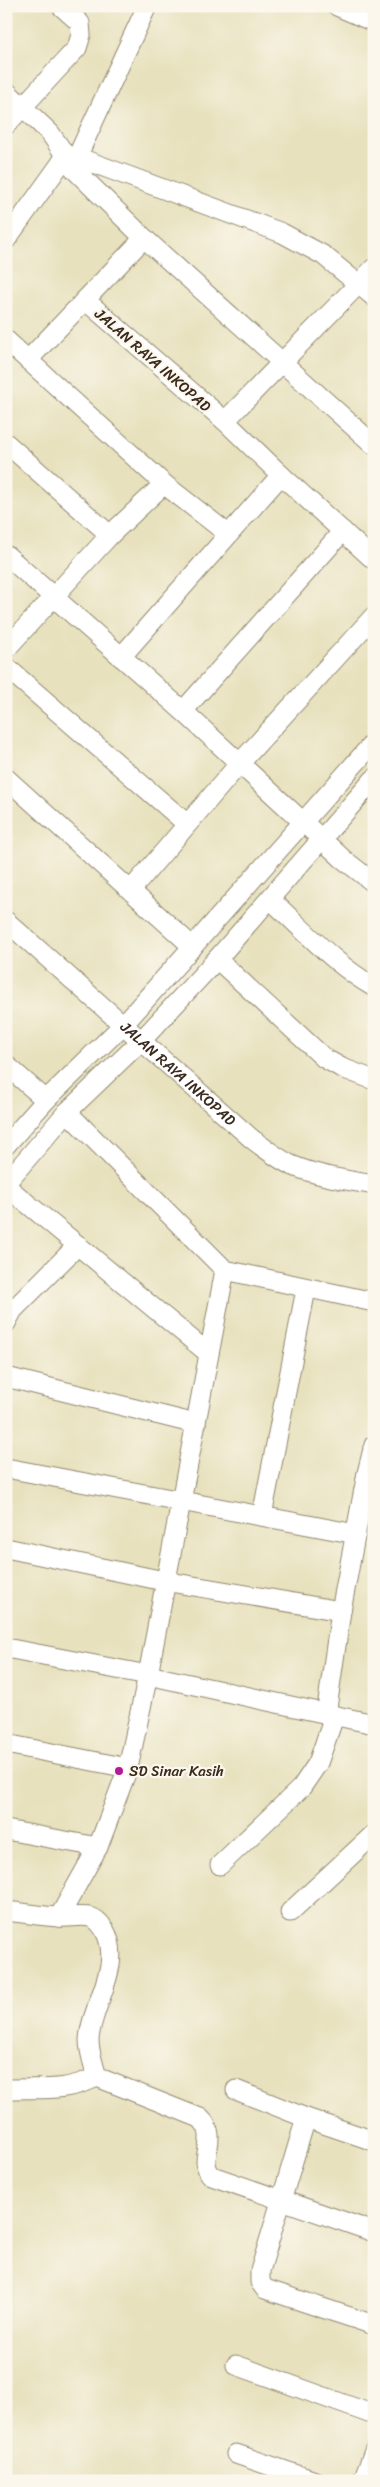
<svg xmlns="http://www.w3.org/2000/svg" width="380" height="2487" viewBox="0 0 380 2487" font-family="Sriracha,sans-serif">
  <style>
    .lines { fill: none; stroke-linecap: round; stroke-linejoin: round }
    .minor-casing { stroke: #91866e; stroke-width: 21 }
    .minor { stroke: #fff; stroke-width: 19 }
    .poi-dot { fill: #b5179e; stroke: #fbf7ec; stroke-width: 2 }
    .labels { text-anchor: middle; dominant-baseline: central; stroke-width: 4.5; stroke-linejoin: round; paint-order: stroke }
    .street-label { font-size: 15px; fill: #3b2a1e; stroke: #fbf7ec }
    .poi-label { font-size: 15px; fill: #3b2a1e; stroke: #fbf7ec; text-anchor: start }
  </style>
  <rect width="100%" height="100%" fill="#fbf7ec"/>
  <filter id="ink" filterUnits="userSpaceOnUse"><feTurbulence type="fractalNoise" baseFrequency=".02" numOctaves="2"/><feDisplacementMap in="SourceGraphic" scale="10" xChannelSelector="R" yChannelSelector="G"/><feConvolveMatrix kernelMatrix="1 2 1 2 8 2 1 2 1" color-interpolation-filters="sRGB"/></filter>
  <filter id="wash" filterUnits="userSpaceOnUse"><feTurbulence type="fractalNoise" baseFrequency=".0096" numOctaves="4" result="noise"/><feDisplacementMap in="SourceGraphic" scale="20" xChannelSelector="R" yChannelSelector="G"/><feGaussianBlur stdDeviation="1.12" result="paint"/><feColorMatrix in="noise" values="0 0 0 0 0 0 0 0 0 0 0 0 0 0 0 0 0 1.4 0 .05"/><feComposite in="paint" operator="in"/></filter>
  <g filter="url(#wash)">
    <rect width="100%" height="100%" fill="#e7e1bd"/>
  </g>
  <g filter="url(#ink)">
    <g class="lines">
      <g class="minor-casing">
        <g id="minor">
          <path d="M 337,6 L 374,22"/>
          <path d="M 6,91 L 50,133 L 66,156 L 77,157 L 282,233 L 323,255 L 374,297"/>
          <path d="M 6,125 L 77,48 L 81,35 L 80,23 L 61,6"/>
          <path d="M 77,157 L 147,6"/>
          <path d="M 6,240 L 66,156 L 75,170 L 144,238 L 374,445"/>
          <path d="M 6,340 L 164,484 L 228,534"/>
          <path d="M 28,360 L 85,300"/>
          <path d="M 225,421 L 374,268"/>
          <path d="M 6,443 L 110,535"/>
          <path d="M 281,475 L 374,560"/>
          <path d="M 6,555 L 183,711 L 343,859 L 374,883"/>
          <path d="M 6,649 L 110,535 L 164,484"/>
          <path d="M 121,657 L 281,475 L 225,421 L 85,300 L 144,238"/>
          <path d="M 6,667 L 187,824"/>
          <path d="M 183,711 L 343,531"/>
          <path d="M 6,778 L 193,947"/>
          <path d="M 132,889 L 239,764 L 374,616"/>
          <path d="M 270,899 C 303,929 335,965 374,987"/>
          <path id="s1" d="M 6,921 L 252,1139 C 264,1148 277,1158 291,1165 C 317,1176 346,1180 374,1185"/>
          <path d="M 217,959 L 324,1058 L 342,1068 L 374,1080"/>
          <path d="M 6,1065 L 46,1100"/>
          <path d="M 67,1112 L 225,1270"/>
          <path d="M 6,1145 L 46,1100 L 124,1024 L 374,742"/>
          <path d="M 6,1183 L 67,1112 L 141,1041 L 217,959 L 374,779"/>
          <path d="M 6,1186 L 208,1353"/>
          <path d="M 374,1302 L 225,1270 L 148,1675 L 374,1724"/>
          <path d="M 6,1323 L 13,1310 L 78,1245"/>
          <path d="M 6,1377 L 196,1424"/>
          <path d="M 6,1468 L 356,1534"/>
          <path d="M 367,1473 L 374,1445"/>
          <path d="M 262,1516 L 306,1289"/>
          <path d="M 6,1548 L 164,1581 L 341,1611"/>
          <path d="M 6,1648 L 148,1675 L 128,1768 L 98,1847 L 59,1917"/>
          <path d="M 326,1715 L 341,1611 L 367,1473 L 374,1475"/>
          <path d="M 6,1744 L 128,1768"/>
          <path d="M 6,1830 L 98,1847"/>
          <path d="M 220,1865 L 301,1788 L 318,1763 L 334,1717"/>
          <path d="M 6,1911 C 24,1913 42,1916 59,1917 C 69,1918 81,1915 90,1917 C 97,1919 101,1924 104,1929 C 125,1965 91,2004 89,2040 C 89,2053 94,2065 97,2077 L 200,2118 C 222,2138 195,2159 212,2176 L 374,2232"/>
          <path d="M 290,1912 L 374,1834"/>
          <path d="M 236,2090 L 306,2118 L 374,2141"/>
          <path d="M 6,2092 L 11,2089 C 46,2088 64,2092 97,2077"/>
          <path d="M 306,2118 L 260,2271 L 260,2282 L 265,2289 L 374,2325"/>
          <path d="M 236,2365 L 374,2415"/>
          <path d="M 236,2454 L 315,2481"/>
          <path d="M 363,2481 L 374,2451"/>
        </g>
      </g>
      <use href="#minor" class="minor"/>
    </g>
  </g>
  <circle class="poi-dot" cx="119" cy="1771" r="5"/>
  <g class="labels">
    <g class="street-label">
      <text transform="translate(153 360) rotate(41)">JALAN RAYA INKOPAD</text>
      <text stroke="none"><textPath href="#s1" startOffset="230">JALAN RAYA INKOPAD</textPath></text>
    </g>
    <g class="poi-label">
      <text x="129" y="1771">SD Sinar Kasih</text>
    </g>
  </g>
  <rect width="380" height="2487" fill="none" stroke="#fbf7ec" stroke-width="25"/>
</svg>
